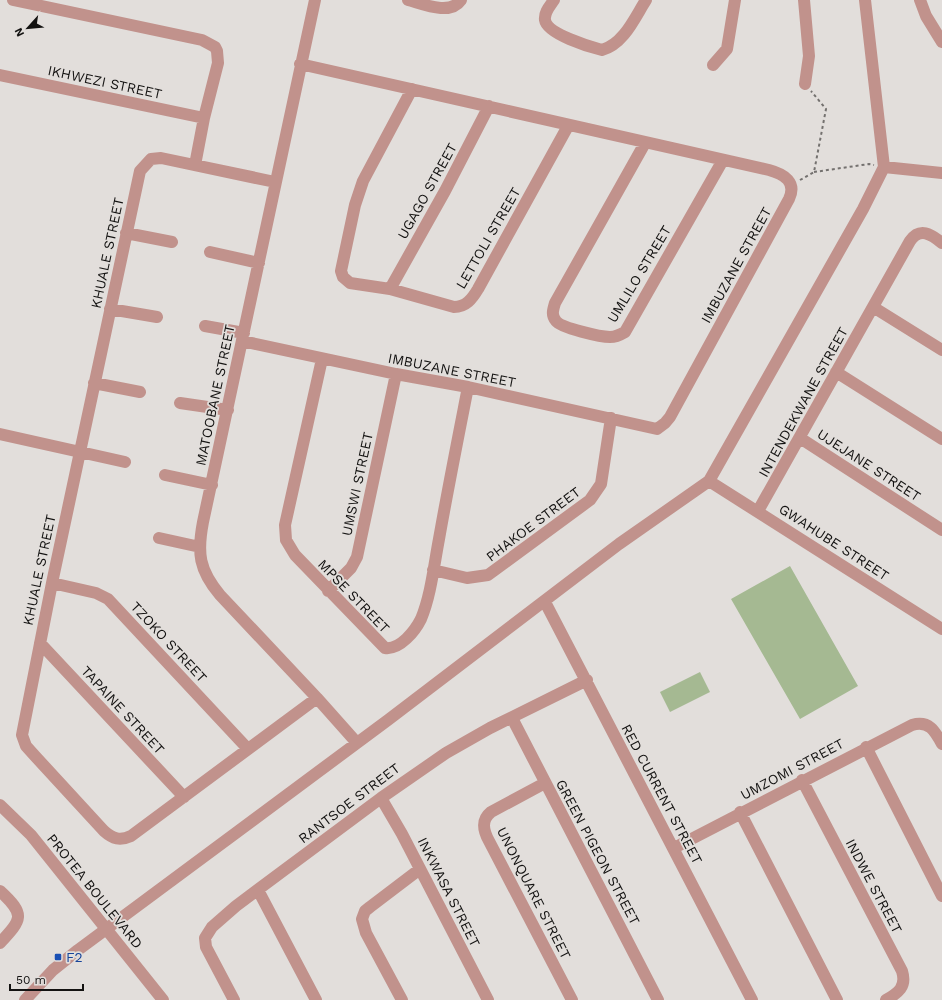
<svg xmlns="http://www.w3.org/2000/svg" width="942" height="1000" viewBox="0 0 942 1000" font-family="'Work Sans',sans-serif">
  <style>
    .green { fill: #a5b992 }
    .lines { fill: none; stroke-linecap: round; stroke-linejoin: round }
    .path { stroke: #74716f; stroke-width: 2; stroke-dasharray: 3 3; stroke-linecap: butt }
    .minor { stroke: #c1928c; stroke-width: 12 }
    .transit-dot { fill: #1a4fb4; stroke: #e2dedb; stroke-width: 1.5 }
    .labels { text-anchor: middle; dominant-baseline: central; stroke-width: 3.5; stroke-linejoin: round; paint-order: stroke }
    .street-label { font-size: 14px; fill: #131211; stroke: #e2dedb }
    .transit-label { font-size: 14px; fill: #164399; stroke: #e2dedb; text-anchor: start }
  </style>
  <rect width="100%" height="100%" fill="#e2dedb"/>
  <path class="green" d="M 790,566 L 858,686 L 800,719 L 731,599 Z
    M 700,672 L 710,692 L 670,712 L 660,692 Z"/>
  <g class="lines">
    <path class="path" d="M 814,172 L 869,164 L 874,165
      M 800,180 L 814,172 L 826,109 L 811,91"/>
    <path class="minor" d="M 13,0 L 202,40 L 215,47 L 217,51 L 218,63 L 204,118 L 195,165
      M 315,0 L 203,522 C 197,553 199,570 220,595 L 317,698 L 357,743
      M 408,0 C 423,4 450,16 461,0
      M 554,0 C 550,6 544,12 545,20 C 547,34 590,47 602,50 C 624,44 635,17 646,0
      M 804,0 L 809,56 L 805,84
      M 920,0 L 926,16 L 942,42
      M 713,65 L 727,49 L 735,0
      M 0,75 L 204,118
      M 412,89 L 363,181 L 355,205 L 341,271 L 343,277 L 350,283 L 390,289 L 454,307 C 466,307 472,299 478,289 L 568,126
      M 645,143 L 555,303 C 553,310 551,315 556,321 C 561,328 601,337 610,337 C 616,337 620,335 625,332 L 723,160
      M 884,167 L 942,173
      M 275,182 L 161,158 L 151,159 L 140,171 L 52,583 L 22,735 L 26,746 L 35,756 L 104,831 C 113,839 120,841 131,836 L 317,698
      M 126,233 L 172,242
      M 210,252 L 259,263
      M 390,289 L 445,191 L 489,106
      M 873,307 L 942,350
      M 110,309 L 157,317
      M 205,326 L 244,333
      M 242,341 L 396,374 L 468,387 L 657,429 L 665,423 L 670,417 L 789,199 C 797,182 784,174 769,170 L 300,64
      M 322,359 L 285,525 L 286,540 L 295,555 L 385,648 C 400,650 415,631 421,619 C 431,595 434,565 439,539 C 448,488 458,438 468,387
      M 836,372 L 942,439
      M 94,383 L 140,392
      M 180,403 L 228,410
      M 0,434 L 125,462
      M 800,438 L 942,530
      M 165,475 L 212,485
      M 709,481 L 942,629
      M 758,511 L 910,241 C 920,227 931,234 942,243
      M 159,538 L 200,547
      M 433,570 L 467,578 L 488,575 L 590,500 L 601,484 L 611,418
      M 52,583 L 96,593 L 108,599 L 248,749
      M 328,591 L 351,568 L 357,557 L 396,374
      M 545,602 L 752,1000
      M 40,643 L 184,797
      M 512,718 L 658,1000
      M 866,747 L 942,896
      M 802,780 L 902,971 C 907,987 898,993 886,1000
      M 545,783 L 491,812 C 481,820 483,830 489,841 L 572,1000
      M 381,798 L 402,834 L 488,1000
      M 0,805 L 31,835 L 163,1000
      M 740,812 L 837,1000
      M 674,848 L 912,725 C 929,720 935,731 942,744
      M 258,890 L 316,1000
      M 0,891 C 26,915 22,919 0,943
      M 25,1000 L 53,970 L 78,950 L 388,720 L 619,544 L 709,481 L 863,209 L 884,167 L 865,0
      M 234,1000 L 206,947 L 205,938 L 212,927 L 236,906 L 381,798 L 446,753 L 490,728 L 587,680
      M 402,1000 L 366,933 L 362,919 L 365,911 L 370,907 L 420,869"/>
  </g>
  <rect class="transit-dot" x="54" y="953" width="8" height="8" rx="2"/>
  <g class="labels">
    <g class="street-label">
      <text transform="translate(105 82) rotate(12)">IKHWEZI STREET</text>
      <text transform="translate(427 191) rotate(-61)">UGAGO STREET</text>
      <text transform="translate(488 238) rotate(-60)">LETTOLI STREET</text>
      <text transform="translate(107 253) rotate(-78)">KHUALE STREET</text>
      <text transform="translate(736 265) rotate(-61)">IMBUZANE STREET</text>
      <text transform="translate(639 274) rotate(-59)">UMLILO STREET</text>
      <text transform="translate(452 370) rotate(11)">IMBUZANE STREET</text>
      <text transform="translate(215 395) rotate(-78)">MATOOBANE STREET</text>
      <text transform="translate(803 402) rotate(-61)">INTENDEKWANE STREET</text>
      <text transform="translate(869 465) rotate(33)">UJEJANE STREET</text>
      <text transform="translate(357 484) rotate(-78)">UMSWI STREET</text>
      <text transform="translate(533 524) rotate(-37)">PHAKOE STREET</text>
      <text transform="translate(834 542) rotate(33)">GWAHUBE STREET</text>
      <text transform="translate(39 570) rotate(-78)">KHUALE STREET</text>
      <text transform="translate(354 596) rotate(46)">MPSE STREET</text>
      <text transform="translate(169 642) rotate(47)">TZOKO STREET</text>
      <text transform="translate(123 710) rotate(47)">TAPAINE STREET</text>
      <text transform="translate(792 769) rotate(-28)">UMZOMI STREET</text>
      <text transform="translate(662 794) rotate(62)">RED CURRENT STREET</text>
      <text transform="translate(349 803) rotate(-37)">RANTSOE STREET</text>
      <text transform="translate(598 852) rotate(62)">GREEN PIGEON STREET</text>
      <text transform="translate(874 886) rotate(62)">INDWE STREET</text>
      <text transform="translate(95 891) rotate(51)">PROTEA BOULEVARD</text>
      <text transform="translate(449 892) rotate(63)">INKWASA STREET</text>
      <text transform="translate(534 893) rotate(63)">UNONQUARE STREET</text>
    </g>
    <g class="transit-label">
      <text x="66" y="957">F2</text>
    </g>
  </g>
  <g transform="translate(28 28) rotate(243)" stroke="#e2dedb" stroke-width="3" paint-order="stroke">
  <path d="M0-3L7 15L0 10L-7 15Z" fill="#131211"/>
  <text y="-6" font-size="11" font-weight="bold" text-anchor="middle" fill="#131211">N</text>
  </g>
  <path d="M10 984v6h73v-6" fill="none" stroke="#131211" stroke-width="2"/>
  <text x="16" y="984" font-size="12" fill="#131211" stroke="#e2dedb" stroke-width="3" paint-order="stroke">50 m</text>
</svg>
